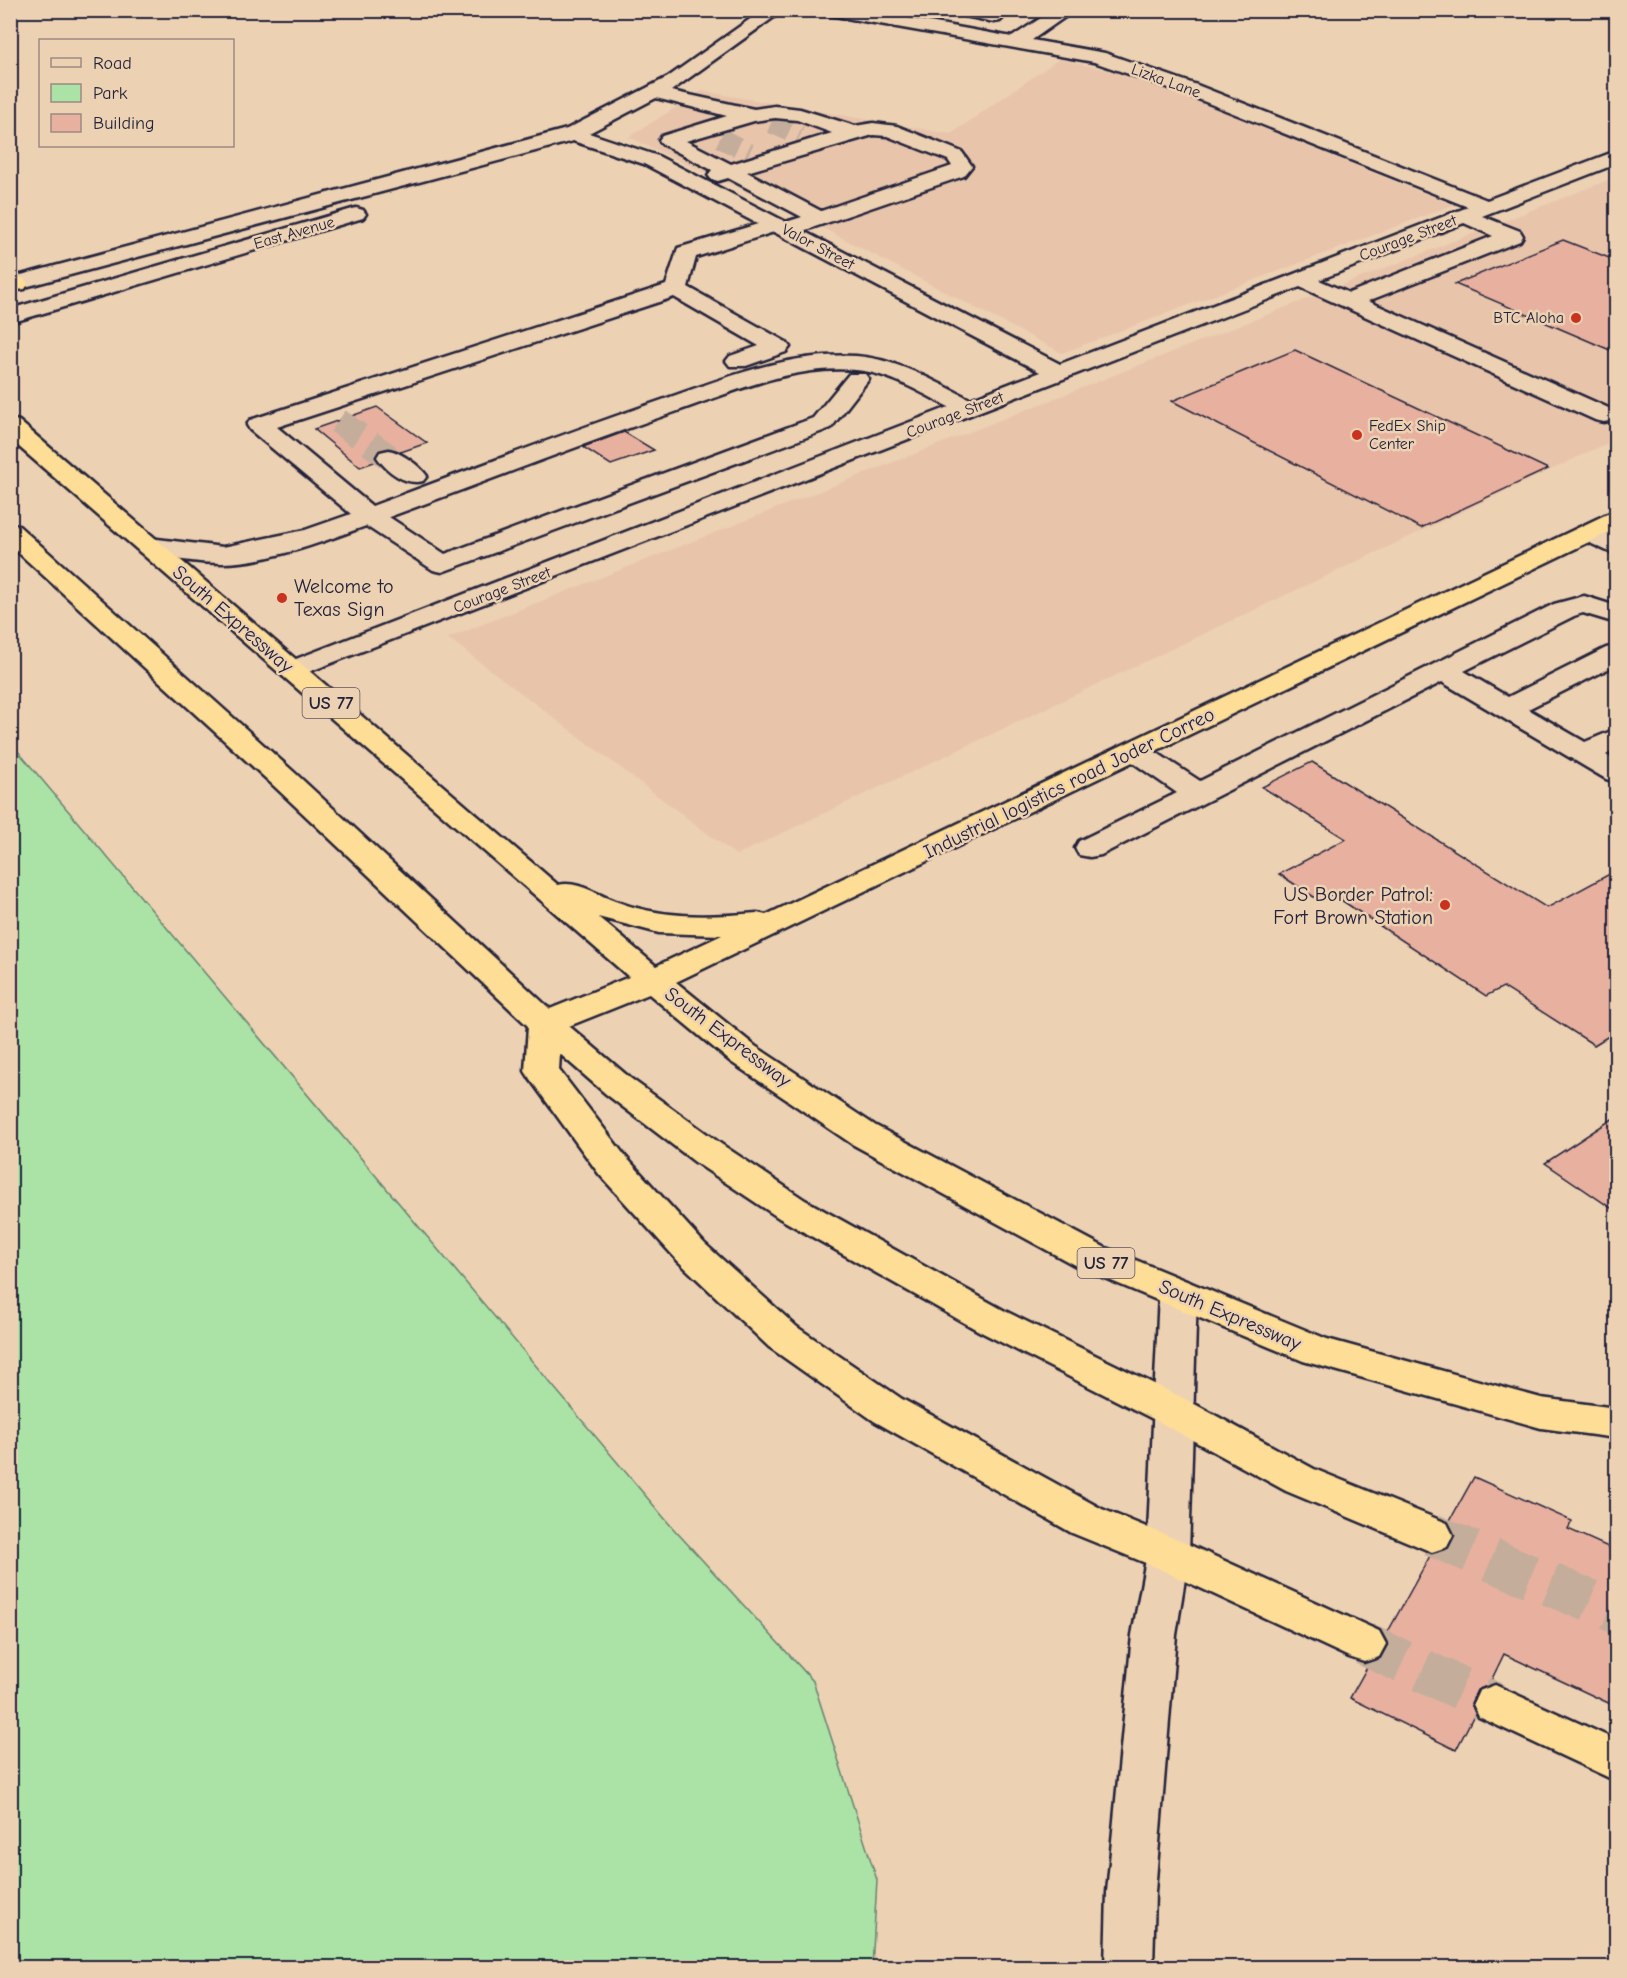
<svg xmlns="http://www.w3.org/2000/svg" width="1627" height="1978" viewBox="0 0 1627 1978" font-family="'Comic Neue',sans-serif">
  <style>
    .built { fill: #e8c4ab }
    .green { fill: #abe3a6; stroke: #668270; stroke-width: 1.5 }
    .building { fill: #e8b09f; stroke: #22223b; stroke-width: 1.5 }
    .lines { fill: none; stroke-linecap: round; stroke-linejoin: round }
    .minor-tunnel-far1 { stroke: #c4ae9b; stroke-width: 20; stroke-dasharray: 20 10; stroke-linecap: butt }
    .minor-tunnel { stroke: #c4ae9b; stroke-width: 26; stroke-dasharray: 26 13; stroke-linecap: butt }
    .highway-tunnel { stroke: #c4ae9b; stroke-width: 43; stroke-dasharray: 43 21; stroke-linecap: butt }
    .minor-casing { stroke: #22223b; stroke-width: 5 }
    .highway-casing { stroke: #22223b; stroke-width: 5 }
    .minor { fill: #edd1b3; fill-rule: evenodd }
    .highway { fill: #fedd96; fill-rule: evenodd }
    .poi-dot { fill: #c8321e; stroke: #edd1b3; stroke-width: 2 }
    .labels { text-anchor: middle; dominant-baseline: central; stroke-width: 5; stroke-linejoin: round; paint-order: stroke }
    .far-street-label { font-size: 16px; fill: #22223b; stroke: #edd1b3 }
    .far-poi-label { font-size: 16px; fill: #22223b; stroke: #edd1b3; text-anchor: end }
    .shield { fill: #edd1b3; stroke: #5f565f; stroke-width: 1.5 }
    .shield-label { font-size: 18px; font-weight: bold; fill: #22223b }
    .poi-label { font-size: 20px; fill: #22223b; stroke: #edd1b3; text-anchor: start }
    .street-label { font-size: 20px; fill: #22223b; stroke: #edd1b3 }
  </style>
  <rect width="100%" height="100%" fill="#edd1b3"/>
  <filter id="ink" filterUnits="userSpaceOnUse"><feTurbulence type="fractalNoise" baseFrequency=".0167" numOctaves="2"/><feDisplacementMap in="SourceGraphic" scale="12" xChannelSelector="R" yChannelSelector="G"/><feConvolveMatrix kernelMatrix="1 2 1 2 8 2 1 2 1" color-interpolation-filters="sRGB"/></filter>
  <g filter="url(#ink)">
    <path class="built" d="M 1059,59 L 1136,77 L 1453,205 L 1062,353 L 821,227 L 629,137 L 702,91 L 951,134 Z
      M 1616,177 L 1616,439 L 736,855 L 448,638 Z"/>
    <path class="green" d="M 11,743 L 671,1526 L 813,1681 L 877,1880 L 872,1967 L 11,1967 Z"/>
    <path class="building" d="M 1563,240 L 1617,261 L 1617,353 L 1455,284 Z
      M 1295,350 L 1548,469 L 1421,528 L 1172,401 Z
      M 377,407 L 427,443 L 401,452 L 390,448 L 380,450 L 375,456 L 377,461 L 360,467 L 314,429 Z
      M 624,432 L 654,450 L 611,465 L 583,447 Z
      M 1312,762 L 1547,908 L 1617,870 L 1617,1031 L 1594,1045 L 1503,987 L 1486,996 L 1332,894 L 1320,901 L 1279,874 L 1346,839 L 1262,787 Z
      M 1617,1116 L 1617,1212 L 1545,1163 Z
      M 1474,1477 L 1572,1521 L 1568,1529 L 1617,1551 L 1617,1707 L 1504,1654 L 1489,1685 L 1477,1690 L 1471,1703 L 1475,1713 L 1456,1750 L 1350,1698 L 1370,1662 L 1381,1658 L 1388,1645 L 1385,1637 L 1431,1554 L 1449,1548 L 1455,1536 L 1449,1522 Z"/>
    <g class="lines">
      <path class="minor-tunnel-far1" d="M 771,123 L 800,136
        M 720,138 L 749,153"/>
      <path class="minor-tunnel" d="M 338,421 L 389,457"/>
      <path class="highway-tunnel" d="M 1432,1535 L 1616,1612
        M 1364,1644 L 1495,1704"/>
      <g class="minor-casing">
        <path id="minor" d="M 763,10 L 784,10 L 671,91 L 754,109 L 775,106 L 800,109 L 855,126 L 873,123 L 897,126 L 962,152 L 972,166 L 964,176 L 803,231 L 1060,364 L 1468,207 L 1183,93 L 1094,62 L 829,15 L 820,10 L 863,10 L 1012,37 L 1053,10 L 1075,10 L 1032,40 L 1105,53 L 1197,85 L 1487,200 L 1616,151 L 1616,164 L 1482,216 L 1520,231 L 1523,236 L 1520,241 L 1368,301 L 1613,410 L 1616,415 L 1613,420 L 1604,422 L 1595,420 L 1300,287 L 293,678 L 283,676 L 279,670 L 283,664 L 949,407 C 920,392 889,373 856,370 C 794,364 733,392 675,412 C 579,445 484,482 389,517 L 445,554 L 813,418 L 849,374 L 865,374 L 869,379 L 831,428 L 442,572 L 433,570 L 366,526 C 322,542 271,562 223,563 C 197,563 165,558 140,552 L 136,546 L 140,540 L 149,538 L 223,547 L 305,530 L 351,514 L 250,430 L 247,425 L 250,420 L 666,285 L 678,248 L 758,224 L 644,164 L 573,141 L 10,291 L 10,278 L 567,129 L 668,77 ZM 656,98 L 727,116 L 662,136 L 659,140 L 662,144 L 712,170 L 708,175 L 711,179 L 718,181 L 728,178 L 802,217 L 786,222 L 658,156 L 589,133 ZM 775,118 L 797,120 L 832,133 L 731,164 L 686,141 L 754,121 ZM 873,135 L 887,136 L 948,160 L 952,166 L 821,211 L 747,172 ZM 1464,223 L 1493,236 L 1349,293 L 1319,280 ZM 774,232 L 1040,372 L 970,399 C 934,381 897,359 856,356 C 789,351 724,379 662,400 C 565,433 469,470 372,506 L 277,427 L 674,297 L 759,346 L 730,356 L 726,361 L 730,366 L 746,366 L 786,352 L 790,347 L 786,342 L 688,287 L 696,257 Z
          M 952,10 L 1011,10 L 1000,21 L 994,22 L 955,14 Z
          M 356,208 L 363,210 L 366,214 L 363,218 L 10,323 L 10,309 Z
          M 389,450 C 402,453 419,465 427,476 L 423,481 C 406,486 386,471 377,457 L 380,452 Z
          M 1588,525 L 1616,537 L 1616,555 L 1579,538 L 1575,533 L 1579,528 Z
          M 1584,596 L 1616,606 L 1616,623 L 1583,613 L 1574,616 L 1464,671 L 1508,697 L 1606,648 L 1616,646 L 1616,665 L 1528,709 L 1585,742 L 1616,729 L 1616,749 L 1606,755 L 1616,761 L 1616,782 L 1606,779 L 1442,682 L 1101,855 L 1090,857 L 1079,855 L 1075,848 L 1079,841 L 1177,793 L 1125,757 L 1120,751 L 1125,745 L 1135,742 L 1145,745 L 1200,781 L 1554,604 Z
          M 1178,1279 L 1191,1283 L 1197,1293 L 1189,1554 L 1176,1635 L 1155,1892 L 1153,1968 L 1105,1968 L 1107,1892 L 1132,1635 L 1147,1554 L 1159,1293 L 1165,1283 Z"/>
      </g>
      <g class="highway-casing">
        <path id="highway" d="M 10,277 L 25,279 L 28,284 L 25,289 L 10,291 Z
          M 10,419 L 19,421 L 558,885 C 578,880 597,895 615,901 C 661,919 709,917 757,913 L 766,915 L 1607,514 L 1616,511 L 1616,529 L 676,982 L 755,1046 L 876,1126 L 1104,1247 L 1327,1339 L 1541,1398 L 1616,1408 L 1616,1438 L 1541,1428 L 1303,1361 L 1078,1267 L 852,1144 L 731,1062 L 649,994 L 569,1026 L 630,1078 L 721,1144 L 805,1200 L 1005,1311 L 1189,1401 L 1314,1469 L 1447,1523 L 1453,1535 L 1447,1547 L 1432,1552 L 1286,1491 L 1161,1423 L 979,1331 L 779,1218 L 695,1162 L 606,1094 L 560,1054 L 559,1070 L 625,1156 L 704,1243 L 797,1327 L 902,1399 L 1102,1509 L 1183,1542 L 1379,1631 L 1386,1644 L 1379,1657 L 1364,1662 L 1349,1657 L 1153,1566 L 1072,1533 L 874,1421 L 769,1347 L 678,1261 L 599,1174 L 530,1079 L 525,1071 L 528,1026 L 273,785 L 10,545 L 10,523 L 19,526 L 295,773 L 550,1009 L 629,977 L 10,439 ZM 598,917 L 659,933 L 722,935 L 656,966 Z
          M 1495,1685 L 1616,1740 L 1616,1781 L 1479,1717 L 1473,1704 L 1479,1691 Z"/>
      </g>
      <use href="#minor" class="minor"/>
      <use href="#highway" class="highway"/>
    </g>
  </g>
  <g class="poi-dot">
    <circle cx="1576" cy="318" r="6"/>
    <circle cx="1357" cy="435" r="6"/>
    <circle cx="282" cy="598" r="6"/>
    <circle cx="1445" cy="905" r="6"/>
  </g>
  <g class="labels">
    <g class="far-street-label">
      <text transform="translate(1166 81) rotate(20)">Lizka Lane</text>
      <text transform="translate(294 233) rotate(-16)">East Avenue</text>
      <text transform="translate(1408 238) rotate(-21)">Courage Street</text>
      <text transform="translate(818 247) rotate(28)">Valor Street</text>
      <text transform="translate(955 415) rotate(-21)">Courage Street</text>
      <text transform="translate(502 590) rotate(-21)">Courage Street</text>
    </g>
    <g class="far-poi-label">
      <text x="1564" y="318">BTC Aloha</text>
      <text x="1369" y="426" text-anchor="start">FedEx Ship<tspan x="1369" dy="18">Center</tspan></text>
    </g>
    <g class="shield">
      <rect x="302.5" y="688" width="57" height="30" rx="4.5"/>
      <rect x="1077.5" y="1248" width="57" height="30" rx="4.5"/>
    </g>
    <g class="shield-label">
      <text x="331" y="703">US 77</text>
      <text x="1106" y="1263">US 77</text>
    </g>
    <g class="poi-label">
      <text x="294" y="586">Welcome to<tspan x="294" dy="23">Texas Sign</tspan></text>
      <text x="1433" y="894" text-anchor="end">US Border Patrol:<tspan x="1433" dy="23">Fort Brown Station</tspan></text>
    </g>
    <g class="street-label">
      <text transform="translate(233 619) rotate(41)">South Expressway</text>
      <text transform="translate(1069 783) rotate(-26)">Industrial logistics road Joder Correo</text>
      <text transform="translate(728 1037) rotate(37)">South Expressway</text>
      <text transform="translate(1230 1315) rotate(23)">South Expressway</text>
    </g>
  </g>
  <rect width="1627" height="1978" fill="none" stroke="#edd1b3" stroke-width="36"/>
  <rect x="18" y="18" width="1591" height="1942" fill="none" stroke="#22223b" stroke-width="2" filter="url(#ink)"/>
  <rect x="39" y="39" width="195" height="108" fill="#edd1b3" stroke="#9c8b83" stroke-width="1.5"/>
  <rect x="51" y="58" width="30" height="9" fill="#edd1b3" stroke="#9c8b83" stroke-width="1.5"/>
  <text x="93" y="69" font-size="18" fill="#22223b">Road</text>
  <rect x="51" y="84" width="30" height="18" fill="#abe3a6" stroke="#9c8b83" stroke-width="1.5"/>
  <text x="93" y="99" font-size="18" fill="#22223b">Park</text>
  <rect x="51" y="114" width="30" height="18" fill="#e8b09f" stroke="#9c8b83" stroke-width="1.5"/>
  <text x="93" y="129" font-size="18" fill="#22223b">Building</text>
</svg>
